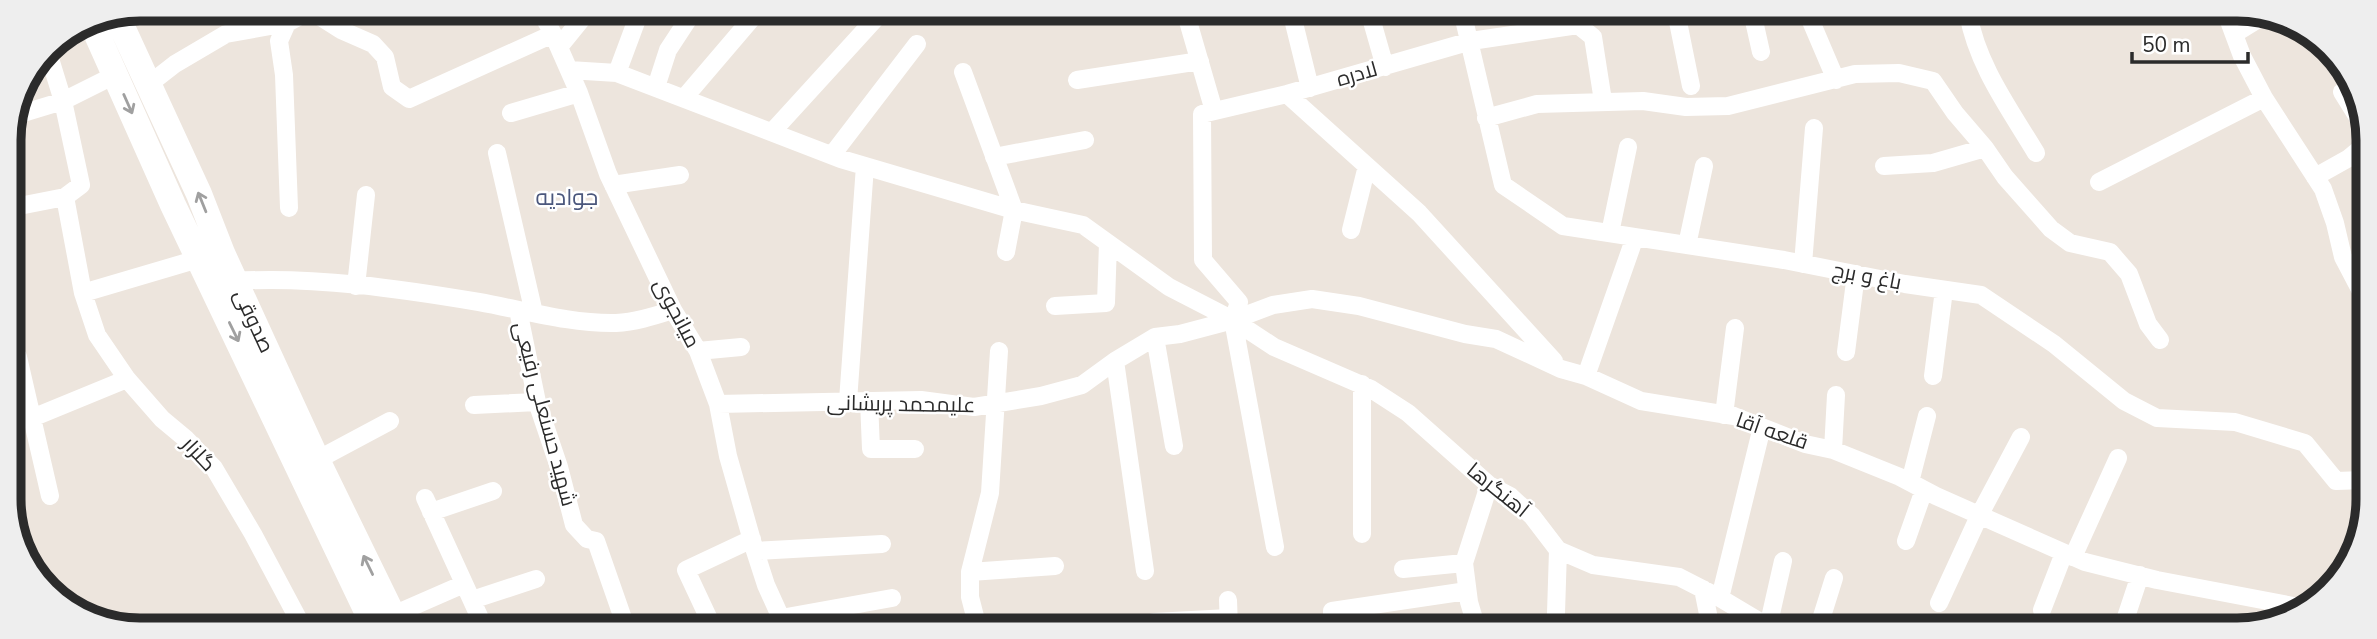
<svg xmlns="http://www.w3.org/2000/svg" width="2377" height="639" viewBox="0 0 2377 639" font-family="'Nunito Sans',Cairo,sans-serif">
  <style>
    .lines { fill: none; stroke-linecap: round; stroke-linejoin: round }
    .minor { stroke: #fff; stroke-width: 18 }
    .secondary { stroke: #fff; stroke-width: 26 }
    .oneway { stroke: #a0a0a0 }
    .labels { text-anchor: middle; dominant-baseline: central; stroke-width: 5; stroke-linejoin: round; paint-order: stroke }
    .street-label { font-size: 21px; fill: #2b2b2b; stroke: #fff }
    .neighbourhood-label { font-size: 23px; fill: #4b577c; stroke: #fff }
    .rim { fill: none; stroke: #2b2b2b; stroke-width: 9 }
  </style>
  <rect width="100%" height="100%" fill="#ede5dd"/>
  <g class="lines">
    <path class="minor" d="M 308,9 L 341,30 L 373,44 L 385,57 L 392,87 L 409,99 L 553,34
      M 540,10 L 553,34 L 579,93 L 608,174 L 673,310 L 698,351 L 718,404 L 728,456 L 755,551 L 766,585 L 785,627
      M 1185,11 L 1214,111
      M 1369,11 L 1385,67
      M 1462,11 L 1503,185 L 1563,226 L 1784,260 L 1905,284 L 1981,295 L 2054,344 L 2124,401 L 2157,418 L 2235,422 L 2305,443 L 2336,481 L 2364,480
      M 1676,12 L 1691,86
      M 1752,12 L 1761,52
      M 1807,12 L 1836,80
      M 1968,13 C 1977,65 2009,108 2036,153
      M 2226,13 L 2242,56 L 2264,98 L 2323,189 L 2335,223 L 2343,257 L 2365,299
      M 1292,15 L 1310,88
      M 2234,34 L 2268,13
      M 559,47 L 589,10
      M 47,49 L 63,101 L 81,185 L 65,197
      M 569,70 L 617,73 L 841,159 L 1014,210 L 1083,225 L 1169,287 L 1233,320 L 1274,347 L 1371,389 L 1408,413 L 1489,485 L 1510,496 L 1532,516 L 1558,550 L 1593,565 L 1679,577 L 1720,598 L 1772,629
      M 963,72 L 1014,210 L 1006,252
      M 617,73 L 636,22
      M 1077,80 L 1200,61
      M 148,85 L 175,64 L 226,34 L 287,23
      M 656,87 L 668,50 L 689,18
      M 2342,92 L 2360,121 L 2366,138
      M 1287,94 L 1419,213 L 1554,361
      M 684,98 L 754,16 L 761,10
      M 511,113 L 579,93
      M 17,115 L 63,101 L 115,75
      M 1486,118 L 1537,104 L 1643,101 L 1686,107 L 1728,106 L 1855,74 L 1899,73 L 1933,81 L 1955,113 L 1985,148 L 1933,163 L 1884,166
      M 772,132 L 877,17
      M 1985,148 L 2005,177 L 2051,229 L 2070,243 L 2110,252 L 2129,274 L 2148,324 L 2160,340
      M 497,153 L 534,313
      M 832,155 L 917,44
      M 994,157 L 1085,140
      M 2315,177 L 2349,158 L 2366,144
      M 2099,182 L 2264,98
      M 613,185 L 680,175
      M 9,208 L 65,197 L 83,293 L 198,259
      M 289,208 L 284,75 L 279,41 L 287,23 L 311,10
      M 1351,230 L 1367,166
      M 1610,233 L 1628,147
      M 1687,245 L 1704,166
      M 1803,264 L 1814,128
      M 235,281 C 314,276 401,289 479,302 C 524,310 570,324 616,323 C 636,322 654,316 673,310
      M 356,286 L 366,195
      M 83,293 L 97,335 L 127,379 L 162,419 L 186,439 L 214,468 L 253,534 L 302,626
      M 1055,306 L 1106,303 L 1108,243
      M 518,310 L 537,402 L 559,467 L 574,525 L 587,539 L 596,541 L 626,627
      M 1233,320 L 1239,302 L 1203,260 L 1202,114 L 1287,94 L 1471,41 L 1578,25 L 1593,37 L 1603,101
      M 1233,320 L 1275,547
      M 1155,337 L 1174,446
      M 698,351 L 741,347
      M 1846,352 L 1856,274
      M 18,357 L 50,496
      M 1115,361 L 1145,571
      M 1586,376 L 1635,237
      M 1933,376 L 1944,290
      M 1362,384 L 1362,534
      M 848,401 L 865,166
      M 869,401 L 871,449 L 915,449
      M 718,404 L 921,400 L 974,407 L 1041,396 L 1082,385 L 1115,361 L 1155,337 L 1180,334 L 1233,320 L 1273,305 L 1312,299 L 1359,306 L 1465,334 L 1496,339 L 1561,369 L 1586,376 L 1641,401 L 1734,416 L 1805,444 L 1833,450 L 1900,477 L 1936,496 L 2085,562 L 2157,580 L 2304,608
      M 474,405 L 537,402
      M 1724,415 L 1735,328
      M 32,418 L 127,379
      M 1833,450 L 1836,395
      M 317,460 L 390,421
      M 1910,482 L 1927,416
      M 425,498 L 484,627
      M 431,512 L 493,491
      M 1906,541 L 1924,490
      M 755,551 L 882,544
      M 2073,557 L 2118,458
      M 1403,569 L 1464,563
      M 970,572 L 1055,566
      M 1703,589 L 1711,629
      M 1720,598 L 1762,427
      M 472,600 L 536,579
      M 1228,600 L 1229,628
      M 1939,603 L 1980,514 L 2021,437
      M 2042,610 L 2064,553
      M 1556,613 L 1558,550
      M 393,615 L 464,584
      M 708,617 L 686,570 L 752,539
      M 781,618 L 892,598
      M 1768,627 L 1783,561
      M 978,628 L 970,597 L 970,572 L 990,493 L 999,351
      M 1154,628 L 1154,622 L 1229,618
      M 1332,628 L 1332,611 L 1467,591
      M 1477,629 L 1469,602 L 1464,563 L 1489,485
      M 1818,629 L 1834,578
      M 2122,629 L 2140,575"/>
    <path class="secondary" d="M 116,14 L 199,194 L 222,253 L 317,460 L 398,626
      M 90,19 L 173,205 L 374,626"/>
  </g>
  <defs><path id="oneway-shaft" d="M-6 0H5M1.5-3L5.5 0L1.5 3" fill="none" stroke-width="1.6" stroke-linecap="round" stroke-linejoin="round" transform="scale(1.75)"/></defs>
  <g class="oneway">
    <use href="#oneway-shaft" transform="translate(128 104) rotate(66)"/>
    <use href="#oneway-shaft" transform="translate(202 202) rotate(-112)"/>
    <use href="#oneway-shaft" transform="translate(234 332) rotate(64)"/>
    <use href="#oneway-shaft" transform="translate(368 565) rotate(-116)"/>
  </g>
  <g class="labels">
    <g class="street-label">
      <text transform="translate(1357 74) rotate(-16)">لادره</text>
      <text transform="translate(1867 276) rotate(11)">باغ و برج</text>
      <text transform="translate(677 313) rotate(62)">میانجوی</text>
      <text transform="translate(254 321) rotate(65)">صدوقی</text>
      <text transform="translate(901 404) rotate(1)">علیمحمد پریشانی</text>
      <text transform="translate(545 414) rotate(75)">شهید حسنعلی رفیعی</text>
      <text transform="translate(1772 431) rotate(19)">قلعه آقا</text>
      <text transform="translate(199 454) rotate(47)">گلزار</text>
      <text transform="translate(1498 490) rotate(39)">آهنگرها</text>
    </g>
    <g class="neighbourhood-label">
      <text x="567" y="197">جوادیه</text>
    </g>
  </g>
  <path d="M0 0H2377V639H0ZM140 21H2237A119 119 0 0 1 2356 140V499A119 119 0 0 1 2237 618H140A119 119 0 0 1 21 499V140A119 119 0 0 1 140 21Z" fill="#eee" fill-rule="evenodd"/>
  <path class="rim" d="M140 21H2237A119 119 0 0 1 2356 140V499A119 119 0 0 1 2237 618H140A119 119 0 0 1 21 499V140A119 119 0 0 1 140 21Z"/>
  <path d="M2132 52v10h116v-10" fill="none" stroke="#2b2b2b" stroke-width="3.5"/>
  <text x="2142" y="52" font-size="21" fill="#2b2b2b" stroke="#ffffff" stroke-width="5" paint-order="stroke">50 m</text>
</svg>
